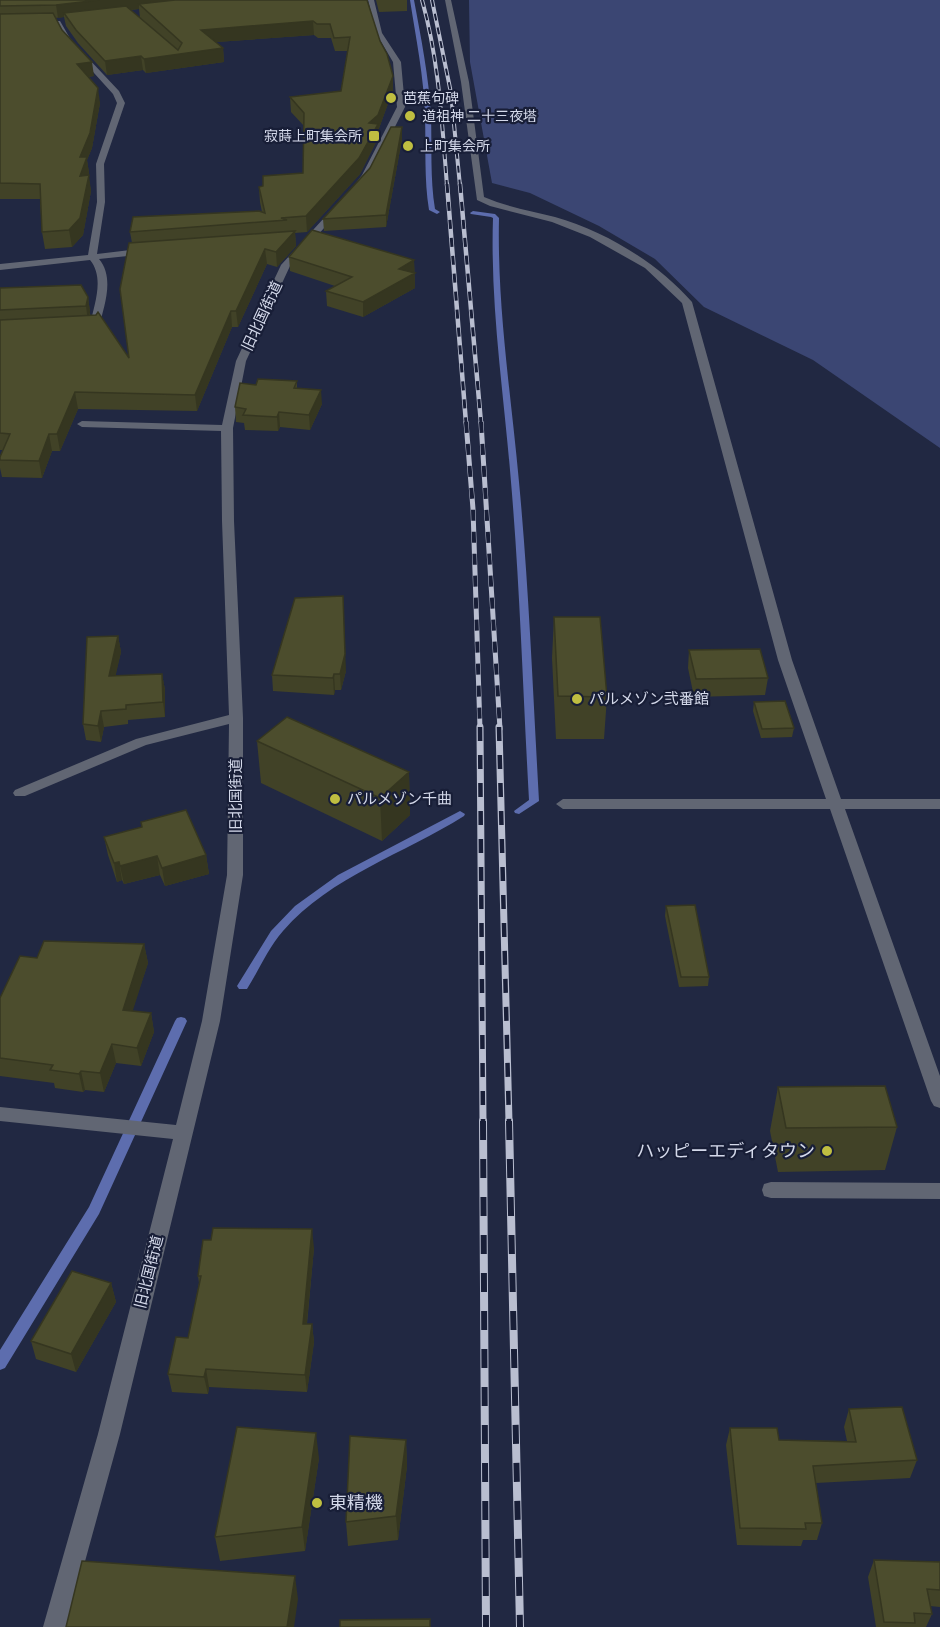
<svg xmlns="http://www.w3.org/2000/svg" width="940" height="1627" viewBox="0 0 940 1627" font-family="Signika,'Noto Sans JP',sans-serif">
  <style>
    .green { fill: #3b4673 }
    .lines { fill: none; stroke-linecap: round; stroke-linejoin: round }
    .stream { fill: #5d6dae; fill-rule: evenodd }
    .minor { fill: #616673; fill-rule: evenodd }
    .rail-far4-casing { stroke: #b9bed0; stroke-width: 4 }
    .rail-far3-casing { stroke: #b9bed0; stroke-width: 4.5 }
    .rail-far2-casing { stroke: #b9bed0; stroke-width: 5 }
    .rail-far1-casing { stroke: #b9bed0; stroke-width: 7 }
    .rail-casing { stroke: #b9bed0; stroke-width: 8 }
    .rail-far4 { stroke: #181e37; stroke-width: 2; stroke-dasharray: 7; stroke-linecap: butt }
    .rail-far3 { stroke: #181e37; stroke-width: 3; stroke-dasharray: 9; stroke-linecap: butt }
    .rail-far2 { stroke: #181e37; stroke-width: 4; stroke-dasharray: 11; stroke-linecap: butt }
    .rail-far1 { stroke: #181e37; stroke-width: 4.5; stroke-dasharray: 14; stroke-linecap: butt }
    .rail { stroke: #181e37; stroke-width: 6; stroke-dasharray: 19; stroke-linecap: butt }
    .wall { fill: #414227; fill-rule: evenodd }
    .shaded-wall { fill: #353620 }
    .building { fill: #4c4d2d; stroke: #353620; stroke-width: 1.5 }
    .poi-dot { fill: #bfbe41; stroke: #181e37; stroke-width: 2 }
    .labels { text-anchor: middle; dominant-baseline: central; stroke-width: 4.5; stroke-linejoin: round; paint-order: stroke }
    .far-poi-label { font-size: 14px; fill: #d4d9ea; stroke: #181e37; text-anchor: start }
    .street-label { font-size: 15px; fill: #d4d9ea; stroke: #181e37 }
    .poi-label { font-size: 15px; fill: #d4d9ea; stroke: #181e37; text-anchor: start }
    .near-poi-label { font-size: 18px; fill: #d4d9ea; stroke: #181e37; text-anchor: end }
  </style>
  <rect width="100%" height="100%" fill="#212842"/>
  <path class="green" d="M 469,0 L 940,0 L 940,448 L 813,360 L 704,307 L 655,259 L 599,226 L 530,193 L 492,183 L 470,62 Z"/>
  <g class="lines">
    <path class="stream" d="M 410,0 L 414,0 C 421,38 429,77 431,116 C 432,147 430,178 435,209 L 440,212 L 437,214 L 429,210 C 424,179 426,148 425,116 C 424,77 416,39 410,0 Z
      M 473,211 L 495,214 L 499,218 C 497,307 511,394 519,482 C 529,588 533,695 539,801 L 519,814 L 515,813 L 514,811 L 529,800 C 523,694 520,587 511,482 C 504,394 490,307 493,218 L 491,217 L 471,214 L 470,213 Z
      M 460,811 L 465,814 L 464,816 C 404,854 331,876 283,931 C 268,948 259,970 247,989 L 239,989 L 237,986 L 271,931 L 295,906 L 338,875 Z
      M 181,1017 L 185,1018 L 187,1021 L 99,1214 L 5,1368 L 0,1370 L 0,1350 L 89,1207 L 175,1021 L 177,1018 Z"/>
    <path class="minor" d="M 368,0 L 374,0 L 382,33 L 401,62 L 405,107 L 370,176 L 360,186 L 356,183 L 362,175 L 397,107 L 393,62 L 376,33 Z
      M 445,0 L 451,0 L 469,82 L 484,197 C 507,207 532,211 555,217 C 605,231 658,263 692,302 L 792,660 L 841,799 L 940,799 L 940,809 L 845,809 L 940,1076 L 940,1108 L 934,1106 L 931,1101 L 830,809 L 563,809 L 556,804 L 563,799 L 826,799 L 778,660 L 682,303 L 645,268 L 590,237 L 552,222 L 490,206 L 477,200 L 461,82 Z
      M 56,21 L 60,21 L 71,40 L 119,91 L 125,103 L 104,164 L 105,202 L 97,254 L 147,248 L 152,251 L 147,254 L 99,259 C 115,278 104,306 99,327 L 88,331 L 83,328 L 90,325 C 94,305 105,278 90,260 L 0,270 L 0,264 L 88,255 L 97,202 L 96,164 L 117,103 L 113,94 L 66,42 Z
      M 335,206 L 342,208 L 290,266 L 246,361 L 233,428 L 234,521 L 243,718 L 243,875 L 220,1021 L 120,1434 L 67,1627 L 43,1627 L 98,1434 L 173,1139 L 0,1121 L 0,1107 L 176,1125 L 202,1021 L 227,875 L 229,724 L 146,745 L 25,796 L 15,796 L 13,793 L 15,790 L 136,739 L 229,715 L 222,521 L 221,431 L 82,427 L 77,424 L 82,421 L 222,425 L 236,361 L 281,265 Z
      M 771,1182 L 940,1183 L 940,1199 L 771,1198 L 764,1196 L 762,1190 L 764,1184 Z"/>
    <g class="rail-far4-casing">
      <path id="rail-far4" d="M 422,0 C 439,60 442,123 447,186
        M 432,0 L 451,93 L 460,186"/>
    </g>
    <g class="rail-far3-casing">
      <path id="rail-far3" d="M 447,184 L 466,423
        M 460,184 L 481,423"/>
    </g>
    <g class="rail-far2-casing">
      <path id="rail-far2" d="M 466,422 L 473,509 L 480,729
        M 481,422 L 500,729"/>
    </g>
    <g class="rail-far1-casing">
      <path id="rail-far1" d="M 480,727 L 483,1122
        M 499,727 L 509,1122"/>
    </g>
    <g class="rail-casing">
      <path id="rail" d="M 483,1121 L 486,1627
        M 509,1121 L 520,1627"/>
    </g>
    <use href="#rail-far4" class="rail-far4"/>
    <use href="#rail-far3" class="rail-far3"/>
    <use href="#rail-far2" class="rail-far2"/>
    <use href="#rail-far1" class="rail-far1"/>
    <use href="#rail" class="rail"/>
  </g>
  <path class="wall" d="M 0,0 L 367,0 L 393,90 L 378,131 L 378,138 L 360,174 L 307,232 L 295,233 L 296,246 L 277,267 L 267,264 L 238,327 L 232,327 L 197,411 L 78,409 L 60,451 L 52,451 L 42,478 L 2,477 L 0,468 L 0,457 L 3,450 L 0,450 L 0,288 L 88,297 L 90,312 L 90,316 L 129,358 L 132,243 L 130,232 L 262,212 L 260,202 L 259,187 L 263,186 L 303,173 L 304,126 L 291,112 L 290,97 L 341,91 L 348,51 L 335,51 L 331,38 L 318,38 L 314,35 L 216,42 L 223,48 L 224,62 L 146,73 L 143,70 L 107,75 L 78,43 L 66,26 L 64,17 L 55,18 L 62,30 L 94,76 L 88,77 L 100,103 L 92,148 L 87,160 L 89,173 L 88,175 L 91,191 L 83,235 L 72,247 L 45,249 L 42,232 L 40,199 L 0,199 ZM 139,9 L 140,18 L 160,35 L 130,10 Z
    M 376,0 L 407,0 L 407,11 L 379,12 Z
    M 402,139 L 386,227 L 324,231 L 323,219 L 370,168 Z
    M 289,257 L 414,260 L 415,288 L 363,317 L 327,306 L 326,291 L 335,286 L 290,271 Z
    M 297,381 L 297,388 L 322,404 L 310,430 L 280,427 L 278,431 L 245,430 L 244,423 L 236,422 L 235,407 L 256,385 Z
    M 554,617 L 607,697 L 604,739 L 556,739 L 552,658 Z
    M 118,636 L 121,652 L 115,676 L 162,674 L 165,690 L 165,717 L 128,720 L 128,724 L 104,727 L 101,742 L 86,740 L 83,724 Z
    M 689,650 L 768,678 L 765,695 L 694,697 L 688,668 Z
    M 346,671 L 341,690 L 335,690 L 334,695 L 273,691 L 272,675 Z
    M 754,702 L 794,728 L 792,737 L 761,738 L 753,711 Z
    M 257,741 L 409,772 L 410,815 L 382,841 L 261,783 Z
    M 141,822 L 206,855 L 209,874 L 165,886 L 160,875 L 124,884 L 122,880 L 117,882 L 108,855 L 104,837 L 141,827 Z
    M 666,906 L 709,977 L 708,986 L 679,987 L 665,916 Z
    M 144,944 L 148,963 L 132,1011 L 151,1013 L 154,1032 L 141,1066 L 116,1063 L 104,1092 L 85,1090 L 83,1092 L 55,1088 L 54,1083 L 0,1076 L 0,998 L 37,958 Z
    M 778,1087 L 897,1127 L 885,1170 L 778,1172 L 770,1131 Z
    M 314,1248 L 307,1324 L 312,1324 L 314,1342 L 307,1392 L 209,1387 L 208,1394 L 172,1392 L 168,1374 L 188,1338 L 199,1283 L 198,1276 Z
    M 111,1283 L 116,1302 L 76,1372 L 36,1359 L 31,1341 Z
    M 849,1409 L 917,1460 L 910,1478 L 816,1483 L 822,1523 L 817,1540 L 803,1540 L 801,1546 L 737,1545 L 726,1445 L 730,1428 L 779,1440 L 847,1441 L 844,1427 Z
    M 406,1440 L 407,1466 L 398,1540 L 348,1546 L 346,1522 Z
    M 319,1458 L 305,1551 L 220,1561 L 215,1537 Z
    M 874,1560 L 940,1562 L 940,1607 L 930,1606 L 932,1614 L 926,1627 L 876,1627 L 868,1577 Z"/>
  <path class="shaded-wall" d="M 99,0 L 222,0 L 139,4 L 139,9 L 67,17 L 64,13 L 64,17 L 58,18 L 56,5 Z
    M 313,21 L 314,35 L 203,43 L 201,30 Z
    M 223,48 L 224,62 L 146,73 L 144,59 Z
    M 141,56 L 143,70 L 107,75 L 105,61 Z
    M 92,62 L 94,76 L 79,78 L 77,64 Z
    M 393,76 L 393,90 L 378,131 L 378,138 L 360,174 L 307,232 L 306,216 L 369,123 Z
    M 98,88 L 100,103 L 92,148 L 87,160 L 89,173 L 82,191 L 80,176 L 80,157 Z
    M 402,127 L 402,139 L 386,227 L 386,215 Z
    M 89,175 L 91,191 L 83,235 L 72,247 L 69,230 Z
    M 295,231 L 296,246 L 277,267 L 276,252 Z
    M 265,249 L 267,264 L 238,327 L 236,311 Z
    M 414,260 L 415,288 L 363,317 L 363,302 L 399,269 Z
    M 88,297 L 90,312 L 88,322 L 86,306 Z
    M 231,311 L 232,327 L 197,411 L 195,395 Z
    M 321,390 L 322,404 L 310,430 L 309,415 Z
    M 75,392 L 78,409 L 60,451 L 57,434 Z
    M 279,412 L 280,427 L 278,431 L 277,417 Z
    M 49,434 L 52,451 L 42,478 L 39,461 Z
    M 343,596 L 346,671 L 341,690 L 340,674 Z
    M 118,636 L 121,652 L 112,692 L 109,676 Z
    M 162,674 L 165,690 L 165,717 L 163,702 Z
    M 334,674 L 335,690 L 334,695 L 333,678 Z
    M 101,711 L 104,727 L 101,742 L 98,726 Z
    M 409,772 L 410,815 L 382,841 L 380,798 Z
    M 206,855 L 209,874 L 165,886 L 162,868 Z
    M 157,856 L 160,875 L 124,884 L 120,866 Z
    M 119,862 L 122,880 L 117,882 L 114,863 Z
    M 144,944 L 148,963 L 127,1029 L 123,1010 Z
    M 151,1013 L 154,1032 L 141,1066 L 137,1048 Z
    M 112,1044 L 116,1063 L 104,1092 L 100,1073 Z
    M 81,1071 L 85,1090 L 83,1092 L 79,1074 Z
    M 312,1229 L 314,1248 L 305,1342 L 303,1324 Z
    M 111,1283 L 116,1302 L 76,1372 L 71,1354 Z
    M 312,1324 L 314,1342 L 307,1392 L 305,1375 Z
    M 206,1369 L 209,1387 L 208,1394 L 204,1377 Z
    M 316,1433 L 319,1458 L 305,1551 L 302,1527 Z
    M 406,1440 L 407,1466 L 398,1540 L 396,1516 Z
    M 295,1576 L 298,1599 L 294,1627 L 287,1627 Z"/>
  <path class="building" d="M 0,0 L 99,0 L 56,5 L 0,6 Z
    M 175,0 L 367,0 L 380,41 L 387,54 L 393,76 L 378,115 L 369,123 L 378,124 L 359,158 L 306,216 L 281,218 L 287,220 L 130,232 L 133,217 L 259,211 L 265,213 L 259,187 L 263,186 L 263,176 L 303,173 L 304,113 L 290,97 L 341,91 L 350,37 L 334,38 L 330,24 L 317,24 L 313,21 L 201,30 L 223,48 L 144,59 L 141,56 L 105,61 L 76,30 L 64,13 L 126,6 L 178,50 L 182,43 L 139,4 Z
    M 53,13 L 62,30 L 92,62 L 77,64 L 98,88 L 90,133 L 80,157 L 87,157 L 80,176 L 89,175 L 80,218 L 69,230 L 42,232 L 40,184 L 0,183 L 0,14 Z
    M 391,127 L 402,127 L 386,215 L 323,219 L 370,168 Z
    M 312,230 L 414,260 L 399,269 L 415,273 L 363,302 L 326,291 L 352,277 L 289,257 Z
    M 295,231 L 276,252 L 265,249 L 236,311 L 231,311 L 195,395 L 75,392 L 57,434 L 49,434 L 39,461 L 0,460 L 0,457 L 10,434 L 0,433 L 0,320 L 96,315 L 98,312 L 129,358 L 120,289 L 129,243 Z
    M 81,285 L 88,297 L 86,306 L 0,310 L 0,288 Z
    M 258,379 L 297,381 L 294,388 L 321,390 L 309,415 L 279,412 L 277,417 L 243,415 L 246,409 L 235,407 L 240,383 L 256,385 Z
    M 343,596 L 345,654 L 340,674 L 334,674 L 333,678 L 272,675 L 295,598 Z
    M 554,617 L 600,617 L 607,697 L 558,696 Z
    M 118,636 L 109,676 L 162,674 L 163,702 L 126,705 L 126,709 L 101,711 L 98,726 L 83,724 L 87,637 Z
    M 760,649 L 768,678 L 696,679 L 689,650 Z
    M 785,701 L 794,728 L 762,729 L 754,702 Z
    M 287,717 L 409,772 L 380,798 L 257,741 Z
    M 186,810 L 206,855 L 162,868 L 157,856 L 120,866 L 119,862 L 114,863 L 104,837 L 142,827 L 141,822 Z
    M 695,905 L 709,977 L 681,977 L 666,906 Z
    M 44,941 L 144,944 L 123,1010 L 151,1013 L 137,1048 L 112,1044 L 100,1073 L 81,1071 L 79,1074 L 50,1070 L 53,1065 L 0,1058 L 0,998 L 20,956 L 37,958 Z
    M 885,1086 L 897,1127 L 786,1128 L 778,1087 Z
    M 213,1228 L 312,1229 L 303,1324 L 312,1324 L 305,1375 L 206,1369 L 204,1377 L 168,1374 L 176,1337 L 188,1338 L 201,1276 L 198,1276 L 203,1240 L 211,1240 Z
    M 72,1271 L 111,1283 L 71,1354 L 31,1341 Z
    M 902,1407 L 917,1460 L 813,1466 L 822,1523 L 805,1523 L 806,1529 L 740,1528 L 730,1428 L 777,1428 L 779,1440 L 856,1442 L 849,1409 Z
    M 237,1427 L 316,1433 L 302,1527 L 215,1537 Z
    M 350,1436 L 406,1440 L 396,1516 L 346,1522 Z
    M 874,1560 L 940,1562 L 940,1590 L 927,1589 L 932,1614 L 914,1613 L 915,1623 L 884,1622 Z
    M 82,1561 L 295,1576 L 287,1627 L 66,1627 Z
    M 430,1619 L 430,1627 L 340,1627 L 340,1620 Z"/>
  <g class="poi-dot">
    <circle cx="391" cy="98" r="6"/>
    <circle cx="410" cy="116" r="6"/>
    <rect x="368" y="130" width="12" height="12" rx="3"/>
    <circle cx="408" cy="146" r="6"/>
    <circle cx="577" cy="699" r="6"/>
    <circle cx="335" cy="799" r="6"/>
    <circle cx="827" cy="1151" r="6"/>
    <circle cx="317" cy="1503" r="6"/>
  </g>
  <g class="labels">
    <g class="far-poi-label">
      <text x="403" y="98">芭蕉句碑</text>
      <text x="422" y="116">道祖神 二十三夜塔</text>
      <text x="362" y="136" text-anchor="end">寂蒔上町集会所</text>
      <text x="420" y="146">上町集会所</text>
    </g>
    <g class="street-label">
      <text transform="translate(262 316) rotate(-65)">旧北国街道</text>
      <text transform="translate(236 796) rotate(-90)">旧北国街道</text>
      <text transform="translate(149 1272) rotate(-76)">旧北国街道</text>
    </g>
    <g class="poi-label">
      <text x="589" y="699">パルメゾン弐番館</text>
      <text x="347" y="799">パルメゾン千曲</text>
    </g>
    <g class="near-poi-label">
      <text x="815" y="1151">ハッピーエディタウン</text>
      <text x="329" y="1503" text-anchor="start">東精機</text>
    </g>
  </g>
</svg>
